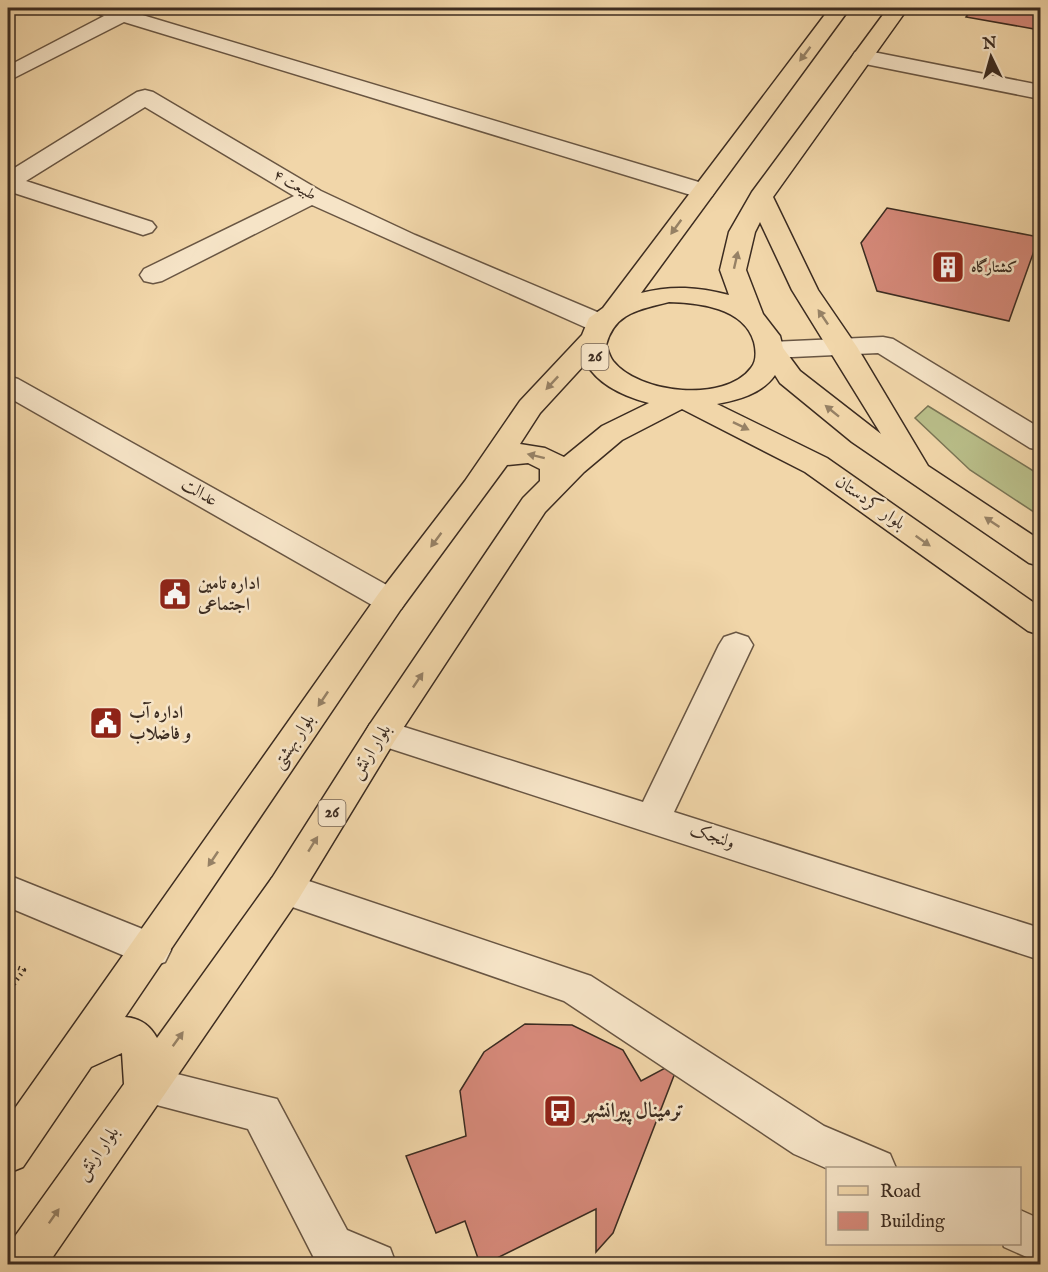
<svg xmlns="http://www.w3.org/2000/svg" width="1048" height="1272" viewBox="0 0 1048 1272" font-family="'IM FELL English',Amiri,serif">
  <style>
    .green { fill: #b9be89; stroke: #7a7555; stroke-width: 1.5 }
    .building { fill: #d48878; stroke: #3c2c21; stroke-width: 1.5 }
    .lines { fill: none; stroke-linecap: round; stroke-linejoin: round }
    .minor-casing { stroke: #695643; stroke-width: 3 }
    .major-casing { stroke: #3c2c21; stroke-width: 3 }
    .path { stroke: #3c2c21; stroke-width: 4.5; stroke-dasharray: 1.5 4; stroke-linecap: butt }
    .minor { fill: #f6e4c7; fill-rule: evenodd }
    .major { fill: #f1d6a9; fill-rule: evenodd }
    .oneway { fill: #968165 }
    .labels { text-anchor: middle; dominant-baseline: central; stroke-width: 5; stroke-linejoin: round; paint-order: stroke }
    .far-street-label { font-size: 15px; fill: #3c2c21; stroke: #f6e4c7 }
    .far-poi-label { font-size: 15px; font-weight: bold; fill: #3c2c21; stroke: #f6e4c7; text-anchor: start }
    .shield { fill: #f6e4c7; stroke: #746353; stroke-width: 1.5 }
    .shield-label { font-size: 16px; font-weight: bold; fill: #3c2c21 }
    .street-label { font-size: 18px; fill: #3c2c21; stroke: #f6e4c7 }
    .poi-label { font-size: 18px; font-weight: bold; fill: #3c2c21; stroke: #f6e4c7; text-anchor: start }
    .near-poi-label { font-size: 21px; font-weight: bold; fill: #3c2c21; stroke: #f6e4c7; text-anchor: start }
  </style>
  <rect width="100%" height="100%" fill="#f1d6a9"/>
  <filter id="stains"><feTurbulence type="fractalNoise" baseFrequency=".00333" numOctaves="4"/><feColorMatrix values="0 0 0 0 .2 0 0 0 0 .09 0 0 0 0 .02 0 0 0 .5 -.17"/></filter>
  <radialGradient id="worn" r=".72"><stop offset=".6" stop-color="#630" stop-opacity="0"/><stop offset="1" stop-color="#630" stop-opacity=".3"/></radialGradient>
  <path class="green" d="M 928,406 L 1040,475 L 1040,516 L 970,470 L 915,418 Z"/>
  <path class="building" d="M 972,8 L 1040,8 L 1040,30 L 966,17 Z
    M 887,208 L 1039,237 L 1009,321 L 877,291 L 861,243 Z
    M 525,1024 L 572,1025 L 623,1050 L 641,1081 L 680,1060 L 613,1233 L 596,1252 L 596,1209 L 485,1264 L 480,1264 L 465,1221 L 436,1233 L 406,1156 L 466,1136 L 460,1091 L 484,1052 Z"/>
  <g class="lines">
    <g class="minor-casing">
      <path id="minor" d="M 89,8 L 119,8 L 712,186 L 715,191 L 712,196 L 703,198 L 694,196 L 124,22 L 8,81 L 8,66 L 104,16 L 92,12 Z
        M 863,50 L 1040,85 L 1040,99 L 855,62 L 852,57 L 855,52 Z
        M 145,90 L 153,92 L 321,191 L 415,235 L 609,317 L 612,323 L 609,329 L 599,331 L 589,329 L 312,205 L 162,281 L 153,283 L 144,281 L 140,275 L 144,269 L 294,196 L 145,107 L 26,181 L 152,222 L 156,227 L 152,232 L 143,235 L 134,232 L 8,191 L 8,172 L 137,92 Z
        M 883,337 L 893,339 L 1040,428 L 1040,450 L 1030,448 L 878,353 L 771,358 L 761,356 L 757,350 L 761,344 L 771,342 Z
        M 8,376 L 18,379 L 401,593 L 406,601 L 401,609 L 390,612 L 379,609 L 8,397 Z
        M 736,633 L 748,637 L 753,645 L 674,812 L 1040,928 L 1040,960 L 370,742 L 365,733 L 370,724 L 382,720 L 643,802 L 719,645 L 724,637 Z
        M 285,873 L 591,976 L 824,1126 L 890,1154 L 896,1168 L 828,1169 L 794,1154 L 564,1001 L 272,900 L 266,889 L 272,878 Z
        M 8,875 L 165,938 L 171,950 L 165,962 L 151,967 L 8,907 Z
        M 145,1066 L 277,1099 L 347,1230 L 390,1248 L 396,1264 L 324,1264 L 315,1260 L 248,1129 L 130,1098 L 124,1085 L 130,1072 Z
        M 1020,1210 L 1040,1219 L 1040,1263 L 1004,1247 L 1003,1244 L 1020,1244 Z"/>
    </g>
    <g class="major-casing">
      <path id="major" d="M 830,8 L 850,8 L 641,293 C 672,285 698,287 729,295 L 720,270 L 729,232 L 752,192 L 888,8 L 908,8 L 773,197 L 818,290 L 857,347 L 928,466 L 1040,540 L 1040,566 L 1029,563 L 852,442 L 780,383 L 775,375 C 762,394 738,400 717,404 L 827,458 L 1040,607 L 1040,635 L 1028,631 L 805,472 L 682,409 L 622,440 L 584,472 L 545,512 L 394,742 L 298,900 L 48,1264 L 8,1264 L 8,1246 L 124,1084 L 122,1053 L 91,1067 L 23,1167 L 8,1173 L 8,1118 L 379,593 L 465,481 L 520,401 L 582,335 L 589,318 L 603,308 ZM 760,222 L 792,290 L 881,434 L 800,371 L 783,348 L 780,336 L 763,314 L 746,270 L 755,232 ZM 669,302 C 698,303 744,307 754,342 C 756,350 757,361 751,368 C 725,403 639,394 613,361 C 610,357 608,350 606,345 C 615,312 639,310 669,302 ZM 586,363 C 598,385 626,397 649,403 L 602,426 L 564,457 L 545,448 L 520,444 L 540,413 ZM 528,463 L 540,469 L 540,481 L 523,498 L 370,724 L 272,878 L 157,1038 C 150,1025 140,1018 125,1017 L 401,609 L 507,465 Z"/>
    </g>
    <path class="path" d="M 8,964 L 24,970 L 8,992"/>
    <use href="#minor" class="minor"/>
    <use href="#major" class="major"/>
  </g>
  <defs><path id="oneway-solid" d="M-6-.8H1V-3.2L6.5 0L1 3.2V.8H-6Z" transform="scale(1.5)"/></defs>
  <g class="oneway">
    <use href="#oneway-solid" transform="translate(805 54) rotate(127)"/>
    <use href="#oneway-solid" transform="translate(676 227) rotate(126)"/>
    <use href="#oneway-solid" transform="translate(736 260) rotate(-77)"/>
    <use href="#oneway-solid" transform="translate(823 317) rotate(-124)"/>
    <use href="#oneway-solid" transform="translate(552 383) rotate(133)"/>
    <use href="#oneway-solid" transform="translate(832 411) rotate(-141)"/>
    <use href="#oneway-solid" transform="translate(741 426) rotate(26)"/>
    <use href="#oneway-solid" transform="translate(536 456) rotate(-166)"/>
    <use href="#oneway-solid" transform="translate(992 522) rotate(-146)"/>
    <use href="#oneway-solid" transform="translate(436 540) rotate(127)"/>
    <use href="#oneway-solid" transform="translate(923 541) rotate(35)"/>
    <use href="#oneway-solid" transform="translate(418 680) rotate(-56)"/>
    <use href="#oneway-solid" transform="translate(323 699) rotate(124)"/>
    <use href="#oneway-solid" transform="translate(313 844) rotate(-58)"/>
    <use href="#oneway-solid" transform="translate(213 859) rotate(124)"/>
    <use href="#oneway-solid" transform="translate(178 1039) rotate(-54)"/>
    <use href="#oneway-solid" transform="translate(54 1216) rotate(-55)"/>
  </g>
  <defs>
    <g id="building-square" transform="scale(1.725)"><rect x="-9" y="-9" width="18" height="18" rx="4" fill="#8f2418" stroke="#f6e4c7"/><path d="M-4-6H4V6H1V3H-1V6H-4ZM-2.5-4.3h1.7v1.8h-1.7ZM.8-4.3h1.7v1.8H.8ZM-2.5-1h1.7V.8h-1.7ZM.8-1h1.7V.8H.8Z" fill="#fff"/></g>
    <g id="civic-square" transform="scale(1.725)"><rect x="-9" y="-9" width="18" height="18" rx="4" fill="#8f2418" stroke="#f6e4c7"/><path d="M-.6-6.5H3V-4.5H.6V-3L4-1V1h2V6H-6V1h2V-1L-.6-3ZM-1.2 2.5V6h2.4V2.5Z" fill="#fff"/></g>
    <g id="bus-square" transform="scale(1.725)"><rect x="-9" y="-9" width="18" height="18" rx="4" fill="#8f2418" stroke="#f6e4c7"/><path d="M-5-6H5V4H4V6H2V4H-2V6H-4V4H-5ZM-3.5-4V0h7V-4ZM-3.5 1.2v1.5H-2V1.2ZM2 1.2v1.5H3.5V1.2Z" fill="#fff"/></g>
  </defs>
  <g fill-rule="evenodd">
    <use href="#building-square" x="948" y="267"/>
    <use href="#civic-square" x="175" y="594"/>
    <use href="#civic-square" x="106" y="723"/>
    <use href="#bus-square" x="560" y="1111"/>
  </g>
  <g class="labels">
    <g class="far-street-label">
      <text transform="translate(295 185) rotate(30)">طبیعت ۴</text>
    </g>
    <g class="far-poi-label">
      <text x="971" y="267">کشتارگاه</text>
    </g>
    <g class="shield">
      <rect x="581.5" y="344" width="27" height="26" rx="4.5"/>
      <rect x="318.5" y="800" width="27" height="26" rx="4.5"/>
    </g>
    <g class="shield-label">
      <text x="595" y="357">26</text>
      <text x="332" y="813">26</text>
    </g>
    <g class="street-label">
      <text transform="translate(199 493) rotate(30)">عدالت</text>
      <text transform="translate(870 503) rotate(35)">بلوار کردستان</text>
      <text transform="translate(294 742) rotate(-56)">بلوار بهشتی</text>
      <text transform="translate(371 752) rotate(-58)">بلوار ارتش</text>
      <text transform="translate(712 837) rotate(18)">ولنجک</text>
      <text transform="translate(98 1154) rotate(-55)">بلوار ارتش</text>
    </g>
    <g class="poi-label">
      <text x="198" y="584">اداره تامین<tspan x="198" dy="21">اجتماعی</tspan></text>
      <text x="129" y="713">اداره آب<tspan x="129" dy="21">و فاضلاب</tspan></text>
    </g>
    <g class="near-poi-label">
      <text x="583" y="1111">ترمینال پیرانشهر</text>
    </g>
  </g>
  <rect width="1048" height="1272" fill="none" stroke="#f1d6a9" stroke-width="30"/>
  <rect x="9" y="9" width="1030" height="1254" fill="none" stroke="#3c2c21" stroke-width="3"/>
  <rect x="15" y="15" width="1018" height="1242" fill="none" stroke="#3c2c21" stroke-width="1.5"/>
  <rect x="826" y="1167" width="195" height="78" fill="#f6e4c7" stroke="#ac9a85" stroke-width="1.5"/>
  <rect x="838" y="1186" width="30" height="9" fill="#f1d6a9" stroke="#ac9a85" stroke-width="1.5"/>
  <text x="880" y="1197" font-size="18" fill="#3c2c21">Road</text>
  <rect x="838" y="1212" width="30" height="18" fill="#d48878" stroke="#ac9a85" stroke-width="1.5"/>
  <text x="880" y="1227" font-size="18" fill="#3c2c21">Building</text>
  <g transform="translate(991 57) rotate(355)" stroke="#f6e4c7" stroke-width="4.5" paint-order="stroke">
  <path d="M0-4.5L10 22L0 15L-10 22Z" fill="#3c2c21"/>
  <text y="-9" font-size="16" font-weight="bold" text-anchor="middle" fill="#3c2c21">N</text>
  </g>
  <rect width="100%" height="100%" filter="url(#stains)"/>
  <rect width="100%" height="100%" fill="url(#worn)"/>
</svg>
